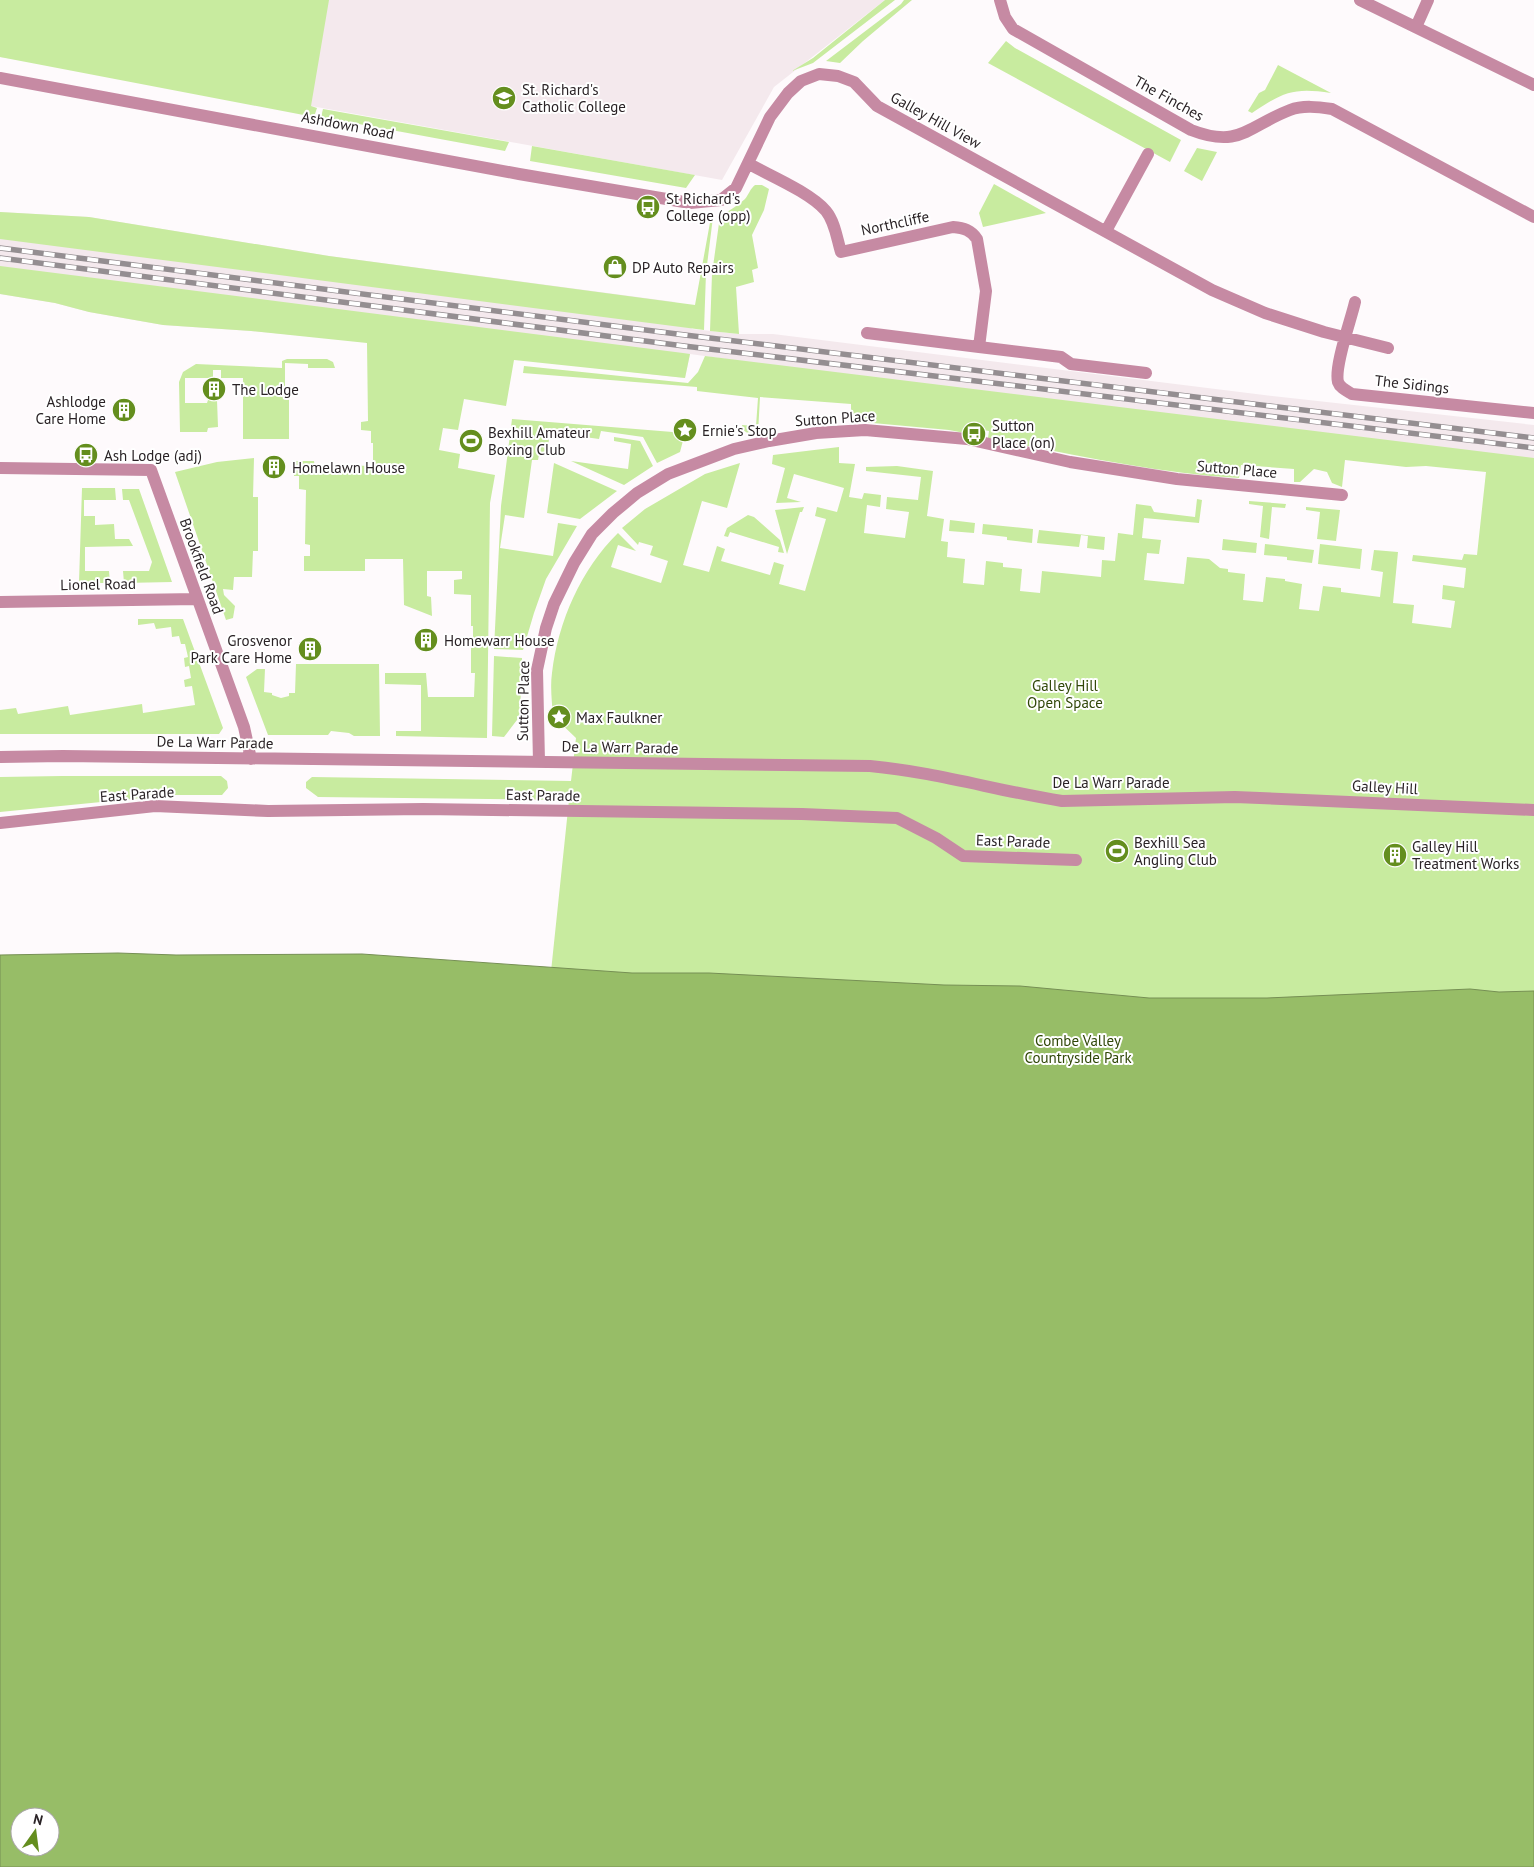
<svg xmlns="http://www.w3.org/2000/svg" width="1534" height="1867" viewBox="0 0 1534 1867" font-family="'PT Sans',sans-serif">
  <style>
    .built { fill: #f4e9ed }
    .green { fill: #c8eb9f }
    .water { fill: #97bd67; stroke: #768f54; fill-rule: evenodd }
    .lines { fill: none; stroke-linecap: round; stroke-linejoin: round }
    .minor { stroke: #c68aa3; stroke-width: 12 }
    .rail-casing { stroke: #948e91; stroke-width: 5.5 }
    .rail { stroke: #fff; stroke-width: 4; stroke-dasharray: 11; stroke-linecap: butt }
    .labels { text-anchor: middle; dominant-baseline: central; stroke-width: 4; stroke-linejoin: round; paint-order: stroke }
    .poi-label { font-size: 15px; fill: #2a2326; stroke: #fff; text-anchor: start }
    .street-label { font-size: 15px; fill: #2a2326; stroke: #fff }
    .park-label { font-size: 15px; fill: #304708; stroke: #fff }
  </style>
  <rect width="100%" height="100%" fill="#fefafc"/>
  <path class="built" d="M 0,0 L 885,0 L 774,87 L 722,180 L 311,106 L 0,57 Z
    M 0,212 L 89,217 L 329,256 L 675,302 L 692,329 L 739,334 L 773,334 L 1264,395 L 1534,425 L 1534,472 L 690,354 L 685,378 L 339,339 L 251,331 L 163,325 L 89,312 L 55,303 L 0,294 Z"/>
  <path class="green" d="M 0,0 L 329,0 L 311,106 L 317,108 L 314,117 L 0,57 Z
    M 885,0 L 895,0 L 813,63 L 792,71 L 813,58 Z
    M 904,0 L 912,0 L 863,41 L 840,63 L 826,61 L 901,4 Z
    M 1006,41 L 1015,48 L 1181,140 L 1170,162 L 988,63 Z
    M 1278,65 L 1331,93 C 1294,87 1283,92 1252,113 L 1248,111 L 1259,93 L 1265,90 Z
    M 323,109 L 509,142 L 505,151 L 321,117 Z
    M 532,146 L 695,175 L 686,188 L 530,161 Z
    M 1197,148 L 1217,152 L 1202,181 L 1184,171 Z
    M 994,184 L 1046,213 L 983,227 L 979,213 Z
    M 755,185 L 762,185 L 769,189 L 764,210 L 752,235 L 758,268 L 752,270 L 754,282 L 736,287 L 739,334 L 710,331 L 712,274 L 720,216 C 729,211 737,206 745,199 C 749,194 750,189 755,185 Z
    M 0,212 L 89,217 L 329,256 L 695,305 L 711,217 L 713,217 L 706,273 L 704,330 L 0,239 Z
    M 0,266 L 683,353 L 690,354 L 685,378 L 514,360 L 506,406 L 464,399 L 458,430 L 443,428 L 439,450 L 460,454 L 458,468 L 495,475 L 490,503 L 487,738 L 396,736 L 396,731 L 421,731 L 421,685 L 385,684 L 385,673 L 426,673 L 428,697 L 474,697 L 475,673 L 471,673 L 471,647 L 473,647 L 473,626 L 471,626 L 471,595 L 454,594 L 454,580 L 462,579 L 462,571 L 427,571 L 427,596 L 431,597 L 432,616 L 404,605 L 403,559 L 365,559 L 365,571 L 304,571 L 304,556 L 310,556 L 310,545 L 305,544 L 306,490 L 299,489 L 299,476 L 294,476 L 294,461 L 314,461 L 315,467 L 330,467 L 331,465 L 373,466 L 373,443 L 371,443 L 371,431 L 361,430 L 361,422 L 368,421 L 367,343 L 251,331 L 163,325 L 89,312 L 55,303 L 0,294 Z
    M 705,356 L 1534,458 L 1534,1393 L 548,1000 L 569,800 L 318,797 L 306,788 L 306,782 L 312,777 L 571,781 L 576,738 L 553,716 C 552,702 550,687 552,673 C 558,622 581,569 618,533 L 636,551 L 618,545 L 611,567 L 661,583 L 668,561 L 650,555 L 653,546 L 639,542 L 638,545 L 622,528 L 645,509 L 705,474 L 740,463 L 727,508 L 702,501 L 683,565 L 709,572 L 717,546 L 725,549 L 721,561 L 770,575 L 774,562 L 784,565 L 779,584 L 805,591 L 826,519 L 815,516 L 817,507 L 837,512 L 844,488 L 794,474 L 787,498 L 801,502 L 776,503 L 785,468 L 772,464 L 773,455 L 839,447 L 839,463 L 855,464 L 849,497 L 862,499 L 864,493 L 881,495 L 880,507 L 867,505 L 864,533 L 905,538 L 909,512 L 886,509 L 887,497 L 918,500 L 921,477 L 866,471 L 866,467 L 897,466 L 933,471 L 927,516 L 944,519 L 941,541 L 948,542 L 947,557 L 965,559 L 963,583 L 984,585 L 986,561 L 1003,563 L 1003,567 L 1022,569 L 1020,591 L 1040,593 L 1042,571 L 1101,577 L 1102,560 L 1115,561 L 1118,533 L 1133,535 L 1136,504 L 1151,506 L 1154,512 L 1195,517 L 1197,499 L 1202,500 L 1199,523 L 1144,518 L 1142,538 L 1161,540 L 1159,554 L 1147,553 L 1144,580 L 1184,584 L 1187,557 L 1209,559 L 1220,568 L 1228,569 L 1228,572 L 1245,574 L 1243,600 L 1263,602 L 1266,577 L 1285,579 L 1285,581 L 1302,584 L 1299,609 L 1319,611 L 1323,586 L 1341,588 L 1341,592 L 1380,597 L 1383,572 L 1371,570 L 1374,550 L 1398,552 L 1393,603 L 1414,605 L 1412,623 L 1451,628 L 1455,601 L 1442,599 L 1443,585 L 1464,588 L 1466,568 L 1412,561 L 1413,555 L 1462,560 L 1464,554 L 1477,555 L 1486,472 L 1426,466 L 1406,467 L 1345,460 L 1342,487 L 1332,483 L 1327,472 L 1314,469 L 1300,482 L 1294,482 L 1294,469 L 1241,465 L 1239,478 C 1154,473 1072,454 988,438 L 989,431 L 977,429 L 975,435 L 949,430 L 851,421 L 851,404 L 760,397 L 758,433 L 749,434 L 743,430 L 742,425 L 756,426 L 758,398 L 697,391 L 697,387 L 523,373 L 524,366 L 688,383 L 698,372 Z
    M 287,359 L 327,359 L 333,362 L 335,368 L 308,368 L 308,364 L 285,363 L 285,389 L 289,389 L 289,439 L 243,439 L 243,378 L 221,378 L 221,370 L 213,370 L 213,378 L 185,378 L 185,403 L 207,403 L 208,400 L 217,400 L 218,427 L 208,428 L 207,432 L 180,432 L 179,382 L 183,372 L 196,364 L 282,368 L 282,361 Z
    M 512,419 L 685,433 L 680,452 L 657,463 L 643,437 L 601,431 L 599,439 L 556,433 L 555,439 L 549,439 L 547,456 L 539,455 L 538,460 L 532,460 L 524,518 L 505,515 L 500,548 L 553,556 L 558,523 L 577,526 L 546,579 L 534,613 L 523,650 L 494,649 L 501,506 Z
    M 614,437 L 640,441 L 653,466 L 624,485 L 571,461 L 628,469 L 631,444 L 614,441 Z
    M 254,458 L 253,497 L 258,497 L 258,551 L 253,551 L 252,577 L 234,577 L 233,590 L 223,589 L 224,595 L 235,606 L 233,618 L 226,620 L 175,472 L 217,462 Z
    M 554,463 L 617,491 L 580,519 L 547,513 Z
    M 82,488 L 115,488 L 116,500 L 84,500 L 84,516 L 95,516 L 95,525 L 114,524 L 115,539 L 129,539 L 133,546 L 85,547 L 85,571 L 109,571 L 110,583 L 79,583 Z
    M 122,489 L 139,489 L 172,582 L 124,583 L 123,571 L 149,571 L 152,562 L 129,500 L 123,500 Z
    M 1249,501 L 1286,504 L 1285,508 L 1272,507 L 1269,539 L 1260,537 L 1263,506 L 1249,504 Z
    M 804,507 L 802,512 L 800,512 L 787,554 L 775,510 Z
    M 1306,507 L 1340,510 L 1336,541 L 1317,539 L 1320,512 L 1306,510 Z
    M 748,515 L 754,517 L 780,540 L 784,553 L 778,552 L 779,547 L 730,532 L 728,537 L 724,536 L 727,528 Z
    M 950,520 L 975,523 L 974,533 L 949,531 Z
    M 983,524 L 1033,529 L 1032,543 L 1007,540 L 1007,537 L 982,534 Z
    M 1039,530 L 1105,537 L 1104,550 L 1087,548 L 1088,536 L 1081,535 L 1079,547 L 1037,543 Z
    M 1223,539 L 1257,543 L 1256,553 L 1222,550 Z
    M 1265,544 L 1314,550 L 1312,563 L 1287,560 L 1287,557 L 1264,555 Z
    M 1320,544 L 1362,549 L 1360,569 L 1318,564 Z
    M 138,619 L 183,619 L 223,728 L 219,734 L 0,734 L 0,710 L 16,708 L 18,714 L 68,706 L 70,715 L 142,704 L 143,713 L 195,705 L 192,686 L 185,687 L 184,680 L 191,678 L 189,666 L 185,667 L 184,658 L 188,657 L 185,644 L 181,644 L 179,636 L 172,637 L 171,627 L 156,629 L 154,623 L 138,625 Z
    M 494,656 L 522,658 L 520,716 L 504,737 L 492,736 Z
    M 296,664 L 379,664 L 380,736 L 354,736 L 349,733 L 331,731 L 328,735 L 268,735 L 246,677 L 257,669 L 265,669 L 264,692 L 272,693 L 272,695 L 281,698 L 289,696 L 289,693 L 295,693 Z
    M 62,776 L 221,776 L 227,781 L 228,788 L 222,795 L 172,795 L 0,812 L 0,777 Z"/>
  <path class="water" d="M 118,953 L 176,955 L 362,954 L 632,973 L 709,973 L 944,985 L 1020,986 L 1149,998 L 1267,998 L 1470,989 L 1499,992 L 1534,991 L 1534,1867 L 0,1867 L 0,955 ZM 20,1817 L 50,1817 L 50,1847 L 20,1847 Z"/>
  <g class="lines">
    <path class="minor" d="M 1000,0 L 1005,17 L 1013,29 L 1191,130 C 1240,149 1248,126 1290,110 C 1303,105 1318,107 1332,109 L 1534,217
      M 1360,0 L 1534,85
      M 1416,27 L 1428,0
      M 0,78 L 519,174 L 690,203 L 721,200 L 736,188 L 770,117 L 788,93 L 801,81 L 819,74 L 838,76 L 854,82 L 877,106 L 1212,290 L 1265,313 L 1324,332 L 1388,348
      M 749,164 C 771,176 811,193 826,211 C 835,222 837,239 841,252 L 953,227 C 964,228 971,230 977,239 L 986,291 L 979,347 L 1061,357 L 1071,364 L 1146,373
      M 1106,231 L 1148,154
      M 1355,302 C 1351,320 1334,366 1338,382 C 1340,388 1347,391 1352,394 L 1534,413
      M 867,333 L 979,347
      M 0,468 L 151,470 L 244,727 L 251,759
      M 0,602 L 197,599
      M 0,757 L 63,756 L 870,766 C 935,772 998,791 1062,801 L 1235,797 L 1534,810
      M 539,762 L 537,670 L 546,628 L 554,604 L 574,563 L 592,534 L 613,513 L 637,493 L 668,474 L 734,449 L 769,441 L 816,433 L 865,430 L 967,439 L 1070,462 L 1177,479 L 1342,495
      M 0,823 L 155,806 L 268,811 L 423,809 L 802,814 L 897,818 L 936,838 L 963,856 L 1076,860"/>
    <g class="rail-casing">
      <path id="rail" d="M 0,248 L 685,335 L 1534,438
        M 0,258 L 684,346 L 1534,448"/>
    </g>
    <use href="#rail" class="rail"/>
  </g>
  <defs>
    <g id="school-disc" transform="scale(1.25)"><circle r="9.5" fill="#648e1e" stroke="#fff"/><path d="M0-5L7-2L0 1L-7-2ZM-4 1L0 2.5L4 1V4Q0 6-4 4Z" fill="#fff"/></g>
    <g id="bus-disc" transform="scale(1.25)"><circle r="9.5" fill="#648e1e" stroke="#fff"/><path d="M-5-6H5V4H4V6H2V4H-2V6H-4V4H-5ZM-3.5-4V0h7V-4ZM-3.5 1.2v1.5H-2V1.2ZM2 1.2v1.5H3.5V1.2Z" fill="#fff"/></g>
    <g id="shop-disc" transform="scale(1.25)"><circle r="9.5" fill="#648e1e" stroke="#fff"/><path d="M-5-2.5h2.3a2.7 3.5 0 0 1 5.4 0H5L5.5 6h-11ZM-1.5-2.5h3a1.5 2.3 0 0 0-3 0Z" fill="#fff"/></g>
    <g id="building-disc" transform="scale(1.25)"><circle r="9.5" fill="#648e1e" stroke="#fff"/><path d="M-4-6H4V6H1V3H-1V6H-4ZM-2.5-4.3h1.7v1.8h-1.7ZM.8-4.3h1.7v1.8H.8ZM-2.5-1h1.7V.8h-1.7ZM.8-1h1.7V.8H.8Z" fill="#fff"/></g>
    <g id="sight-disc" transform="scale(1.25)"><circle r="9.5" fill="#648e1e" stroke="#fff"/><path d="M0-6L1.8-2.2L6-1.7L2.9 1.2L3.7 5.4L0 3.3L-3.7 5.4L-2.9 1.2L-6-1.7L-1.8-2.2Z" fill="#fff"/></g>
    <g id="stadium-disc" transform="scale(1.25)"><circle r="9.5" fill="#648e1e" stroke="#fff"/><path d="M0-5a6.5 5 0 1 0 0 10a6.5 5 0 1 0 0-10ZM-3.5-1.8h7v3.6h-7Z" fill="#fff"/></g>
  </defs>
  <g fill-rule="evenodd">
    <use href="#school-disc" x="504" y="98"/>
    <use href="#bus-disc" x="648" y="207"/>
    <use href="#shop-disc" x="615" y="267"/>
    <use href="#building-disc" x="214" y="389"/>
    <use href="#building-disc" x="124" y="410"/>
    <use href="#sight-disc" x="685" y="430"/>
    <use href="#bus-disc" x="974" y="434"/>
    <use href="#stadium-disc" x="471" y="441"/>
    <use href="#bus-disc" x="86" y="455"/>
    <use href="#building-disc" x="274" y="467"/>
    <use href="#building-disc" x="426" y="640"/>
    <use href="#building-disc" x="310" y="649"/>
    <use href="#sight-disc" x="559" y="717"/>
    <use href="#stadium-disc" x="1117" y="851"/>
    <use href="#building-disc" x="1395" y="855"/>
  </g>
  <g class="labels">
    <g class="poi-label">
      <text x="522" y="89">St. Richard's<tspan x="522" dy="17">Catholic College</tspan></text>
      <text x="666" y="198">St Richard's<tspan x="666" dy="17">College (opp)</tspan></text>
      <text x="632" y="267">DP Auto Repairs</text>
      <text x="232" y="389">The Lodge</text>
      <text x="106" y="401" text-anchor="end">Ashlodge<tspan x="106" dy="17">Care Home</tspan></text>
      <text x="992" y="425">Sutton<tspan x="992" dy="17">Place (on)</tspan></text>
      <text x="702" y="430">Ernie's Stop</text>
      <text x="488" y="432">Bexhill Amateur<tspan x="488" dy="17">Boxing Club</tspan></text>
      <text x="104" y="455">Ash Lodge (adj)</text>
      <text x="292" y="467">Homelawn House</text>
      <text x="292" y="640" text-anchor="end">Grosvenor<tspan x="292" dy="17">Park Care Home</tspan></text>
      <text x="444" y="640">Homewarr House</text>
      <text x="576" y="717">Max Faulkner</text>
      <text x="1134" y="842">Bexhill Sea<tspan x="1134" dy="17">Angling Club</tspan></text>
      <text x="1412" y="846">Galley Hill<tspan x="1412" dy="17">Treatment Works</tspan></text>
    </g>
    <g class="street-label">
      <text transform="translate(1169 98) rotate(29)">The Finches</text>
      <text transform="translate(936 120) rotate(29)">Galley Hill View</text>
      <text transform="translate(348 125) rotate(11)">Ashdown Road</text>
      <text transform="translate(895 223) rotate(-12)">Northcliffe</text>
      <text transform="translate(1412 384) rotate(6)">The Sidings</text>
      <text transform="translate(835 418) rotate(-4)">Sutton Place</text>
      <text transform="translate(1237 469) rotate(5)">Sutton Place</text>
      <text transform="translate(202 566) rotate(70)">Brookfield Road</text>
      <text transform="translate(98 584) rotate(-1)">Lionel Road</text>
      <text transform="translate(523 701) rotate(-89)">Sutton Place</text>
      <text transform="translate(215 742) rotate(1)">De La Warr Parade</text>
      <text transform="translate(620 747) rotate(1)">De La Warr Parade</text>
      <text x="1111" y="782">De La Warr Parade</text>
      <text transform="translate(1385 787) rotate(3)">Galley Hill</text>
      <text transform="translate(137 794) rotate(-4)">East Parade</text>
      <text transform="translate(543 795) rotate(1)">East Parade</text>
      <text transform="translate(1013 841) rotate(2)">East Parade</text>
    </g>
    <g class="park-label">
      <text x="1065" y="685">Galley Hill<tspan x="1065" dy="17">Open Space</tspan></text>
      <text x="1078" y="1040">Combe Valley<tspan x="1078" dy="17">Countryside Park</tspan></text>
    </g>
  </g>
  <g transform="translate(35 1832) rotate(14)"><circle r="24" fill="#ffffff" stroke="#aaa7a8"/>
  <path d="M0-4L9 19L0 12L-9 19Z" fill="#648e1e"/>
  <text y="-8" font-size="14" font-weight="bold" text-anchor="middle" fill="#2a2326">N</text>
  </g>
</svg>
